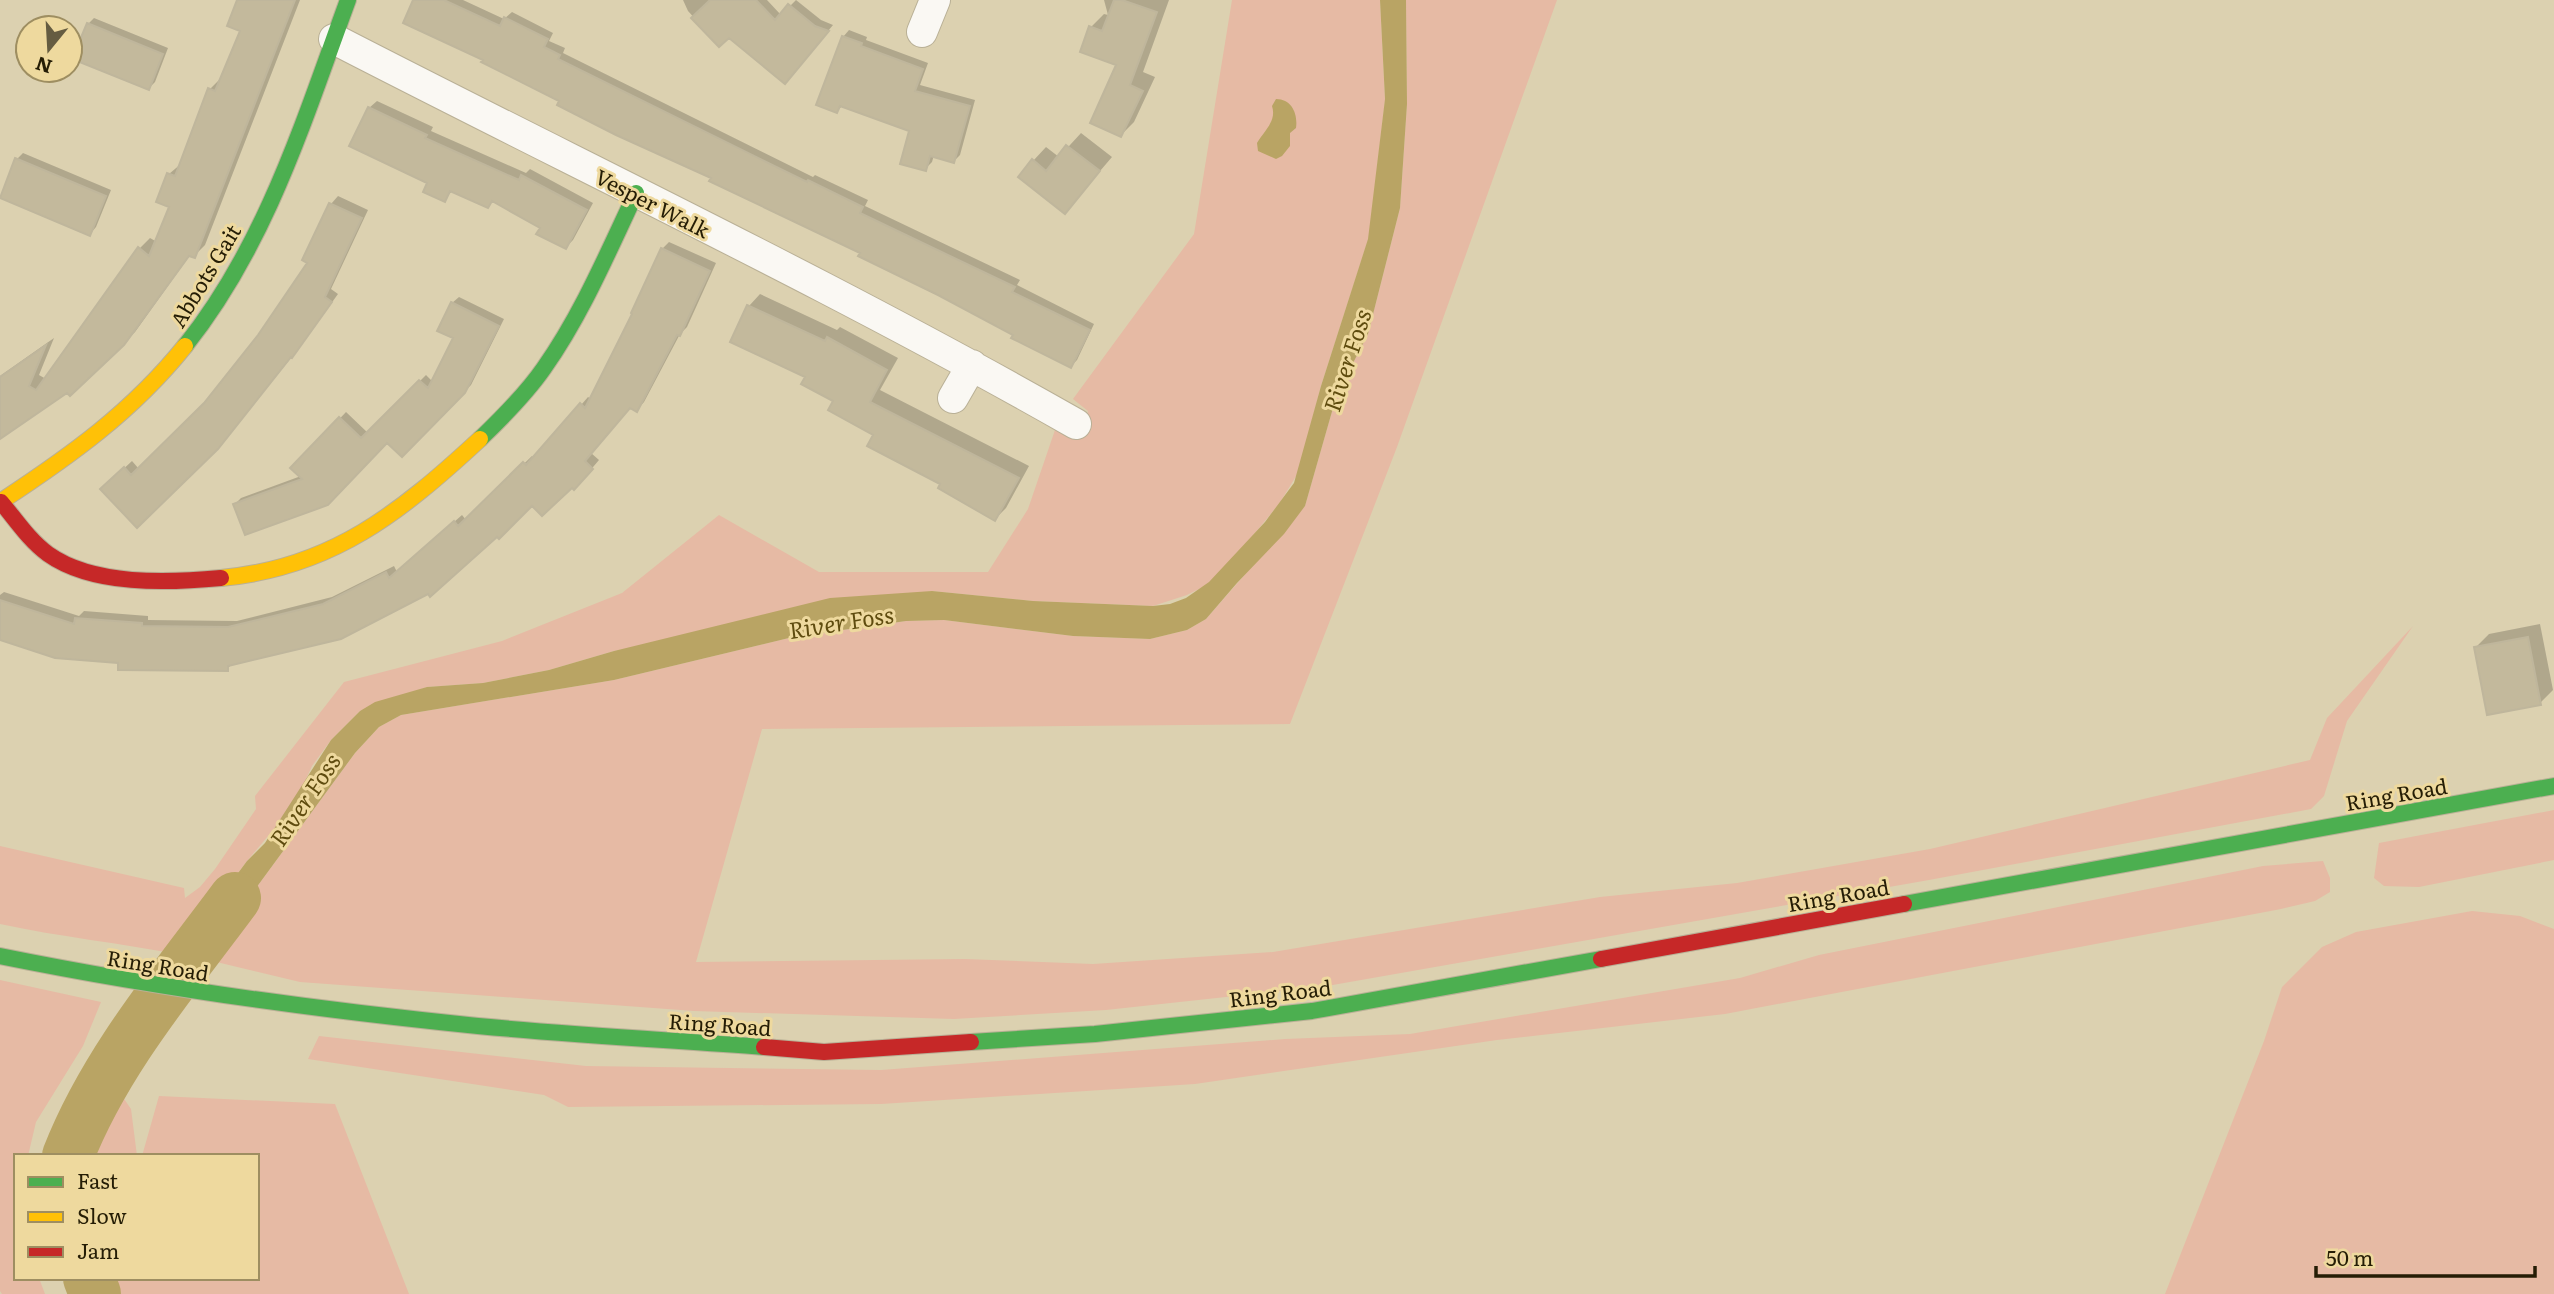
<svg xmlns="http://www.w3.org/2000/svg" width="2554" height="1294" viewBox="0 0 2554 1294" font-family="Literata,serif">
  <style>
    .green { fill: #e6baa4 }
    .water { fill: #b9a464 }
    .shadow { fill: #0003 }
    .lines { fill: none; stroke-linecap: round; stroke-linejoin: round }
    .river { stroke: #b9a464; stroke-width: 52 }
    .building { fill: #c3b99c; stroke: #bfb69c; stroke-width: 2 }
    .street-casing { stroke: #b9b096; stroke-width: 32 }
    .fast-casing { stroke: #b9b096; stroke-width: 18 }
    .slow-casing { stroke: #b9b096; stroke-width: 18 }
    .jam-casing { stroke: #b9b096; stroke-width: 18 }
    .street { stroke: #faf8f3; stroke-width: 30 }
    .fast { stroke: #4caf50; stroke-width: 16 }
    .slow { stroke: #ffc107; stroke-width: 16 }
    .jam { stroke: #c62828; stroke-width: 16 }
    .labels { text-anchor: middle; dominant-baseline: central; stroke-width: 6; stroke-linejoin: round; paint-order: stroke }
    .street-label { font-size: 21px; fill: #251d05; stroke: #eed99e }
    .water-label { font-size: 23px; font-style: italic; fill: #5f4c0f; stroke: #eed99e }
  </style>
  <rect width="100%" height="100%" fill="#dcd1b0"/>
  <path class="green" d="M 1232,0 L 1380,0 L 1385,100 L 1369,237 L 1321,386 L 1298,473 L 1279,504 L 1215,581 L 1187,595 L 1153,606 L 1033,601 L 932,591 L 614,651 L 549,670 L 483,683 L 427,687 L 360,711 L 331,740 L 312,766 L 294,805 L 247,861 L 207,915 L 181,955 C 121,943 60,937 0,924 L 0,846 L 184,888 L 185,898 L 200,887 L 215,869 L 256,809 L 255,796 L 344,682 L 502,641 L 622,593 L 719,515 L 819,572 L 988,572 L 1028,509 L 1055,430 L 1072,437 L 1084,427 L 1088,411 L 1073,399 L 1194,234 Z
    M 1406,0 L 1557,0 L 1397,447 L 1290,724 L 762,729 L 696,962 L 965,959 L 1093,964 L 1273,952 L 1600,897 L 1737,883 L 1930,849 L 2310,760 L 2327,718 L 2413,626 L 2347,721 L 2324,796 L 2311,809 L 1929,880 L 1327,986 L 1106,1010 L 954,1019 L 694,1011 L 300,982 L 204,959 L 355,753 L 379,727 L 401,715 L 614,680 L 793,637 L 906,621 L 944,620 L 1073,636 L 1150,639 L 1187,630 L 1206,619 L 1305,506 L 1337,394 L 1368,334 L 1400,208 L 1407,104 Z
    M 2554,810 L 2554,860 L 2419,887 L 2384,886 L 2374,878 L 2379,843 Z
    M 2323,861 L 2330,878 L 2330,892 L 2315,901 L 2281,909 L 1725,1014 L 1497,1040 L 1195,1084 L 881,1104 L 568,1107 L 544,1095 L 308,1059 L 319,1036 L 586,1066 L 881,1070 L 1285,1039 L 1410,1034 L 1740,978 L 1819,955 L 2263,866 Z
    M 2472,911 L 2520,916 L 2554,929 L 2554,1294 L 2165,1294 L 2264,1041 L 2282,987 L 2322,947 L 2356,932 Z
    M 0,980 L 101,1002 L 83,1046 L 36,1122 L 28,1156 L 16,1156 L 16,1278 L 39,1278 L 45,1294 L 2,1294 L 0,1291 Z
    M 118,1090 L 131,1109 L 137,1156 L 85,1156 L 85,1149 Z
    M 159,1096 L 335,1104 L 409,1294 L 120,1294 L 112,1278 L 257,1278 L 257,1156 L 142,1156 Z"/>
  <path class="water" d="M 1380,0 L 1406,0 L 1407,104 L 1400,208 L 1368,334 L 1337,394 L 1305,506 L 1284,534 L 1237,583 L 1206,619 L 1187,630 L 1150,639 L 1073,636 L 944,620 L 906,621 L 793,637 L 614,680 L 401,715 L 379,727 L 355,753 L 204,959 L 181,955 L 207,915 L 247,861 L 265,843 L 331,740 L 360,711 L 375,702 L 427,687 L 483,683 L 549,670 L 614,651 L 830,598 L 932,591 L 1033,601 L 1153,606 L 1170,604 L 1186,598 L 1209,582 L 1265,522 L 1294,483 L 1321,386 L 1368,239 L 1385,99 Z
    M 1276,99 C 1292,99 1298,114 1296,128 L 1290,133 L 1290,146 L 1282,156 L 1276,159 L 1258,151 L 1257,143 C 1264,131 1277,121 1272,106 Z"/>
  <path class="shadow" d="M 242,0 L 300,0 L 205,245 L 194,256 L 190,255 L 135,332 L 70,394 L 67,390 L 0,437 L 0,376 L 54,338 L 39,375 L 46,379 L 139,249 L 150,238 L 157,242 L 171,206 L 158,201 L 169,174 L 182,163 L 210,89 L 221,78 L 242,30 Z
    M 415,0 L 463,0 L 504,19 L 512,12 L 553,33 L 549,41 L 565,48 L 563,53 L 813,177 L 815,175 L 868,200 L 865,206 L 1020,280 L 1017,285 L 1094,324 L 1077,360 L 1071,366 L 862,252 L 562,100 L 485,59 Z
    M 683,0 L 767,0 L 781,15 L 796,0 L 821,20 L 833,25 L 791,76 L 729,36 L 719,45 L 688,11 Z
    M 1104,0 L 1169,0 L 1143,72 L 1155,77 L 1134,122 L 1121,135 L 1118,64 L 1091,27 L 1104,14 L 1108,15 Z
    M 94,18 L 168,48 L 155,82 L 149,88 L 88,24 Z
    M 849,30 L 867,37 L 866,40 L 928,63 L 920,85 L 975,100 L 960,155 L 954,161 L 934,155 L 932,162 L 925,169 L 911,130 L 843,105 L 837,111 L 843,37 Z
    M 377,101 L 433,127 L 431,131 L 526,173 L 530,169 L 593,203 L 573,240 L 566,247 L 542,227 L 494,200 L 488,206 L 453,190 L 444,200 L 369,108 Z
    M 1081,133 L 1112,157 L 1065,212 L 1033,161 L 1046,147 L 1059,157 Z
    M 23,153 L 111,190 L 96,227 L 90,234 L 17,159 Z
    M 338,196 L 368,210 L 331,289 L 338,294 L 299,348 L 225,439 L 102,489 L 132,461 L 139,469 L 206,404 L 260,336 L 309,262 L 331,204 Z
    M 669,242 L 716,263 L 687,327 L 680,334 L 644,402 L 637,410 L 631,406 L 591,453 L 599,460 L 582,480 L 532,504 L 429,592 L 233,663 L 227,669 L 120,661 L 0,638 L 0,595 L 4,592 L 79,616 L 84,611 L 148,616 L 148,620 L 237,621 L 332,597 L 394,566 L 397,572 L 462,515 L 466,520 L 532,456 L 534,459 L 588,397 L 591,399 L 635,313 L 662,249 Z
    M 760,294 L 837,330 L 840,327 L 898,358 L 880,390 L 1029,466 L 1006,508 L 995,519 L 875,434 L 836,401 L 808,376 L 749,306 Z
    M 459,297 L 504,319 L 471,385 L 402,455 L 387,441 L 327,503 L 235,504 L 241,498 L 301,476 L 293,468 L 346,412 L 368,433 L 426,375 L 433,382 L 455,338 L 452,303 Z
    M 2540,624 L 2553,690 L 2540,703 L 2476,647 L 2489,634 Z"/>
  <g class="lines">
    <path class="river" d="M 68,1156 C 105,1061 175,979 235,898
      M 89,1278 L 95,1294"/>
  </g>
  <path class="building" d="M 237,0 L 295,0 L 195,258 L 189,256 L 124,345 L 70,396 L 67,393 L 0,439 L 0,377 L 46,345 L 29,386 L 36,390 L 138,247 L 149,256 L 169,207 L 156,202 L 167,173 L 175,176 L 208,88 L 215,91 L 240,31 L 227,26 Z
    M 413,0 L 444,0 L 500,26 L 504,17 L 548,39 L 544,47 L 560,55 L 558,59 L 807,182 L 808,180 L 863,207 L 860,213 L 1015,287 L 1012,292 L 1090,330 L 1071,368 L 1011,338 L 1013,335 L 938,295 L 858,256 L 860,253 L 709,181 L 711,178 L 616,135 L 557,105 L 559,101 L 481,62 L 483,60 L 403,23 Z
    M 710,0 L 756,0 L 775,20 L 788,4 L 815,26 L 829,31 L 785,84 L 729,38 L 719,47 L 691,18 Z
    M 1114,0 L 1122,0 L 1157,12 L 1130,85 L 1143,91 L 1121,137 L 1090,123 L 1116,65 L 1080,52 L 1089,26 L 1102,31 Z
    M 87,23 L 163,54 L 149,90 L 72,59 Z
    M 842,36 L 862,43 L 861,46 L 923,69 L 915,91 L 970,106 L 954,163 L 930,156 L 926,171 L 900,164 L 909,131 L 840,106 L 837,113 L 816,105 Z
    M 368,107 L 427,135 L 425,138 L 519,180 L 521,175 L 587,210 L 566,249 L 536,234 L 540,228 L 492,201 L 488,208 L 450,191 L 445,202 L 423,192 L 427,183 L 349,146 Z
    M 1066,145 L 1100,171 L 1065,214 L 1018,177 L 1032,159 L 1046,171 Z
    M 15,158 L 106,196 L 90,236 L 0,198 Z
    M 329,203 L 362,218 L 325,297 L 332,302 L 292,358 L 291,357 L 218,449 L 137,528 L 100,489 L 124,467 L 131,475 L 204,403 L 258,335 L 307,263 L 302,260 Z
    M 661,248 L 710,271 L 680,336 L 677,335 L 637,412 L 630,408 L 585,461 L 593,469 L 574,490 L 572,488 L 542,516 L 532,506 L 499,539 L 497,537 L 430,597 L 428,594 L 341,639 L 228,666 L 228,671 L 118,670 L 118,663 L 55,658 L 0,640 L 0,600 L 74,624 L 75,618 L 142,623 L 142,626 L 228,627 L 323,604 L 386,572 L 389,578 L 454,521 L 458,526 L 523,462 L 526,465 L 580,403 L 585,408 L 632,314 L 631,313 Z
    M 451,302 L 499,326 L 465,393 L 402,457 L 387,443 L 328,505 L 245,535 L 233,504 L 302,479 L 290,468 L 339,417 L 361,438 L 419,380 L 428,388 L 453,338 L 437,331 Z
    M 747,305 L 825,341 L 827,337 L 887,370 L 870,402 L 1019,478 L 995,521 L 938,488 L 940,484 L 867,446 L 873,435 L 828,410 L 833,401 L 801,384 L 805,377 L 730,342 Z
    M 2528,637 L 2541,705 L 2487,715 L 2474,647 Z"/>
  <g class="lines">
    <g class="street-casing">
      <path id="street" d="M 922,32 L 935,0
        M 334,39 C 582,167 834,286 1076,424
        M 953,398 L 972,365"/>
    </g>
    <g class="fast-casing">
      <path id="fast" d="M 185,346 C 266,245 304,120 348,0
        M 480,439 C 503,417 526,394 544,368 C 582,314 608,252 636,193
        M 1904,904 L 2554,786
        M 0,956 C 158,988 318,1010 478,1026 C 573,1035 669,1040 764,1047
        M 971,1042 L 1095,1034 L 1312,1011 L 1601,959"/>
    </g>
    <g class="slow-casing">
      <path id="slow" d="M 0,502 C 70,456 132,412 185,346
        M 221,578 C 332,568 401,512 480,439"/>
    </g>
    <g class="jam-casing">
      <path id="jam" d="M 1,502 C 16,520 29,540 48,554 C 93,586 168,583 221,578
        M 1601,959 L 1904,904
        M 764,1047 L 824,1052 L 971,1042"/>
    </g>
    <use href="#street" class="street"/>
    <use href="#fast" class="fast"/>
    <use href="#slow" class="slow"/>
    <use href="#jam" class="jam"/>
  </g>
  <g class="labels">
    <g class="street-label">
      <text transform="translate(653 202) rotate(27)">Vesper Walk</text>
      <text transform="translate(204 275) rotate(-59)">Abbots Gait</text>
      <text transform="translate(2396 793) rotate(-10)">Ring Road</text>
      <text transform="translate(1838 894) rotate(-10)">Ring Road</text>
      <text transform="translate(158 964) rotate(9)">Ring Road</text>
      <text transform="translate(1280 992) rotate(-7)">Ring Road</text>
      <text transform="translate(720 1023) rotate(4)">Ring Road</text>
    </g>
    <g class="water-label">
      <text transform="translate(1346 360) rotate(-72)">River Foss</text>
      <text transform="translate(841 621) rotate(-9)">River Foss</text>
      <text transform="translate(304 799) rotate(-56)">River Foss</text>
    </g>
  </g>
  <rect x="14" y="1154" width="245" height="126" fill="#eed99e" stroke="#9e8e61" stroke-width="2"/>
  <rect x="28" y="1177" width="35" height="10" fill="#4caf50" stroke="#9e8e61" stroke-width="2"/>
  <text x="77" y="1189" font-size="21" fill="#251d05">Fast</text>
  <rect x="28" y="1212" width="35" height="10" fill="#ffc107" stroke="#9e8e61" stroke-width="2"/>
  <text x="77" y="1224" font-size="21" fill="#251d05">Slow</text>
  <rect x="28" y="1247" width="35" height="10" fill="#c62828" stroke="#9e8e61" stroke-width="2"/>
  <text x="77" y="1259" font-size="21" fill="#251d05">Jam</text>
  <g transform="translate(49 49) rotate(198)"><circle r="33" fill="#eed99e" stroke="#9e8e61" stroke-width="2"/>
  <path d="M0-5L12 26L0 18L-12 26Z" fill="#655c41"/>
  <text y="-10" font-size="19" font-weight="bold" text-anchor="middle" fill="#251d05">N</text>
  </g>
  <path d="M2316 1266v10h219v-10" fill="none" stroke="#251d05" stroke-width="3.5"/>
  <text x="2326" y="1266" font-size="21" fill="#251d05" stroke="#eed99e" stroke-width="5" paint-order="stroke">50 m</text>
</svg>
